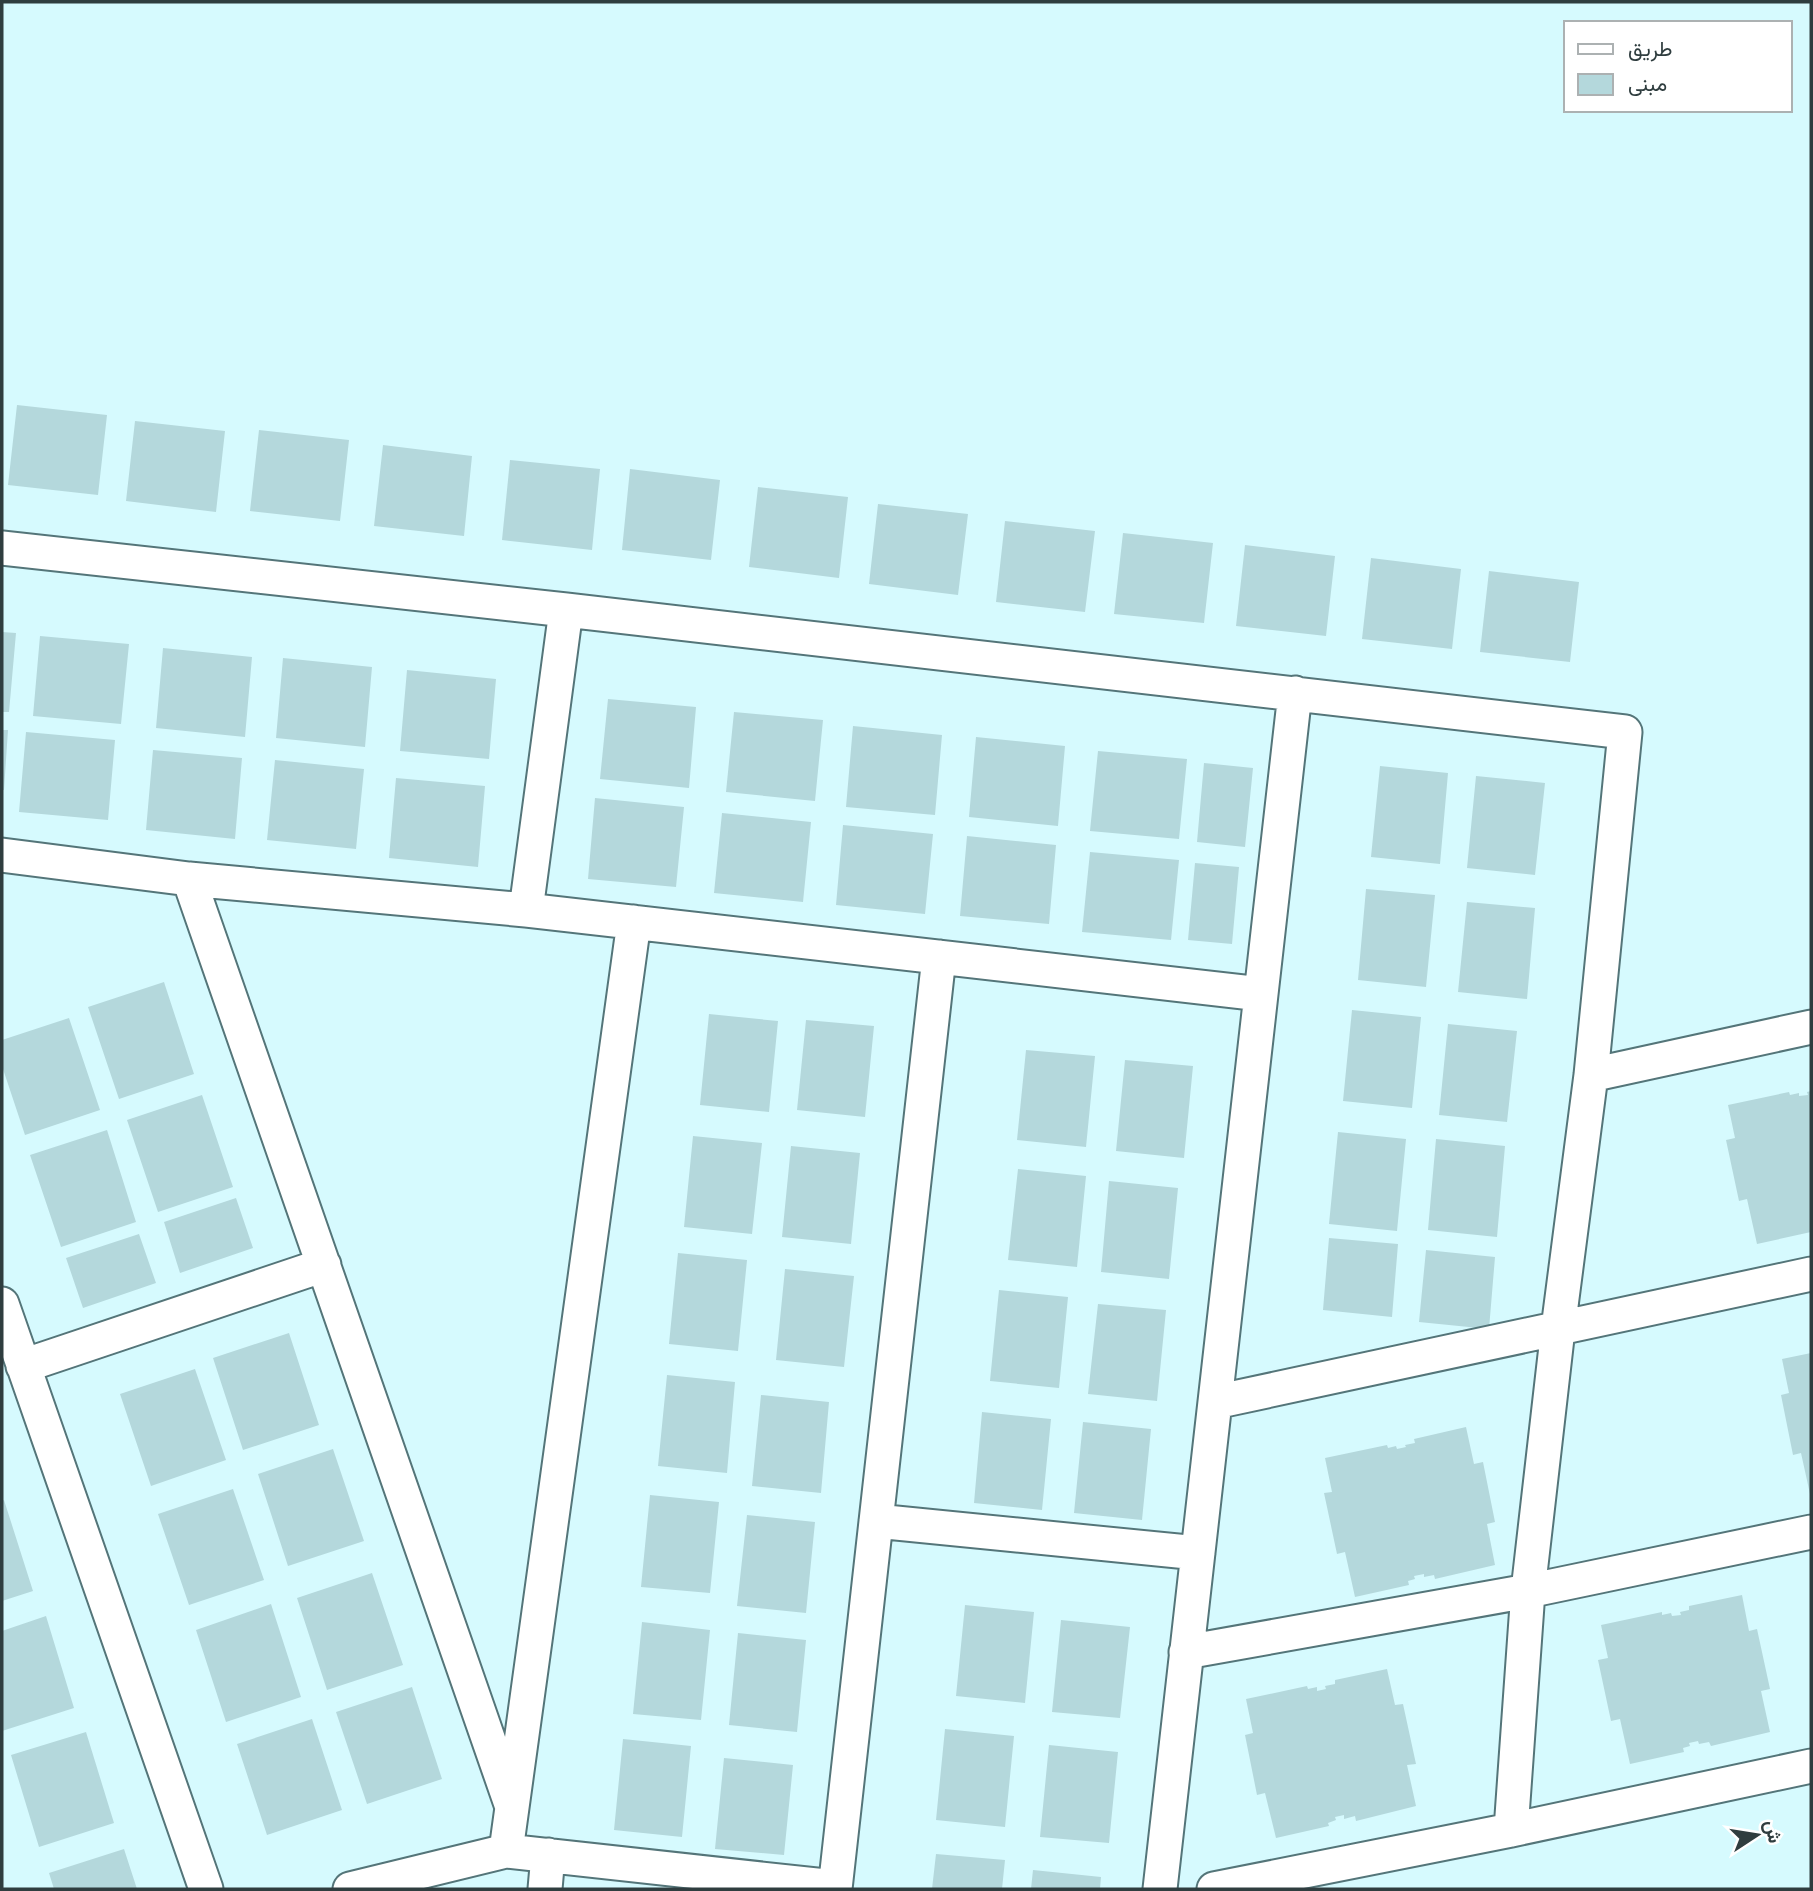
<svg xmlns="http://www.w3.org/2000/svg" width="1813" height="1891" viewBox="0 0 1813 1891" font-family="'Space Grotesk',Vazirmatn,sans-serif">
  <style>
    .building { fill: #b4d8dc }
    .lines { fill: none; stroke-linecap: round; stroke-linejoin: round }
    .street-casing { stroke: #547579; stroke-width: 37 }
    .street { stroke: #fff; stroke-width: 33 }
  </style>
  <rect width="100%" height="100%" fill="#d6fafe"/>
  <path class="building" d="M 17,405 L 107,415 L 98,495 L 8,485 Z
    M 135,421 L 225,431 L 216,512 L 126,501 Z
    M 259,430 L 349,440 L 340,521 L 250,511 Z
    M 383,445 L 472,456 L 464,536 L 374,526 Z
    M 510,460 L 600,469 L 592,550 L 502,540 Z
    M 630,469 L 720,480 L 711,560 L 622,550 Z
    M 758,487 L 848,497 L 839,578 L 749,567 Z
    M 878,504 L 968,514 L 958,595 L 869,584 Z
    M 1005,521 L 1095,531 L 1085,612 L 996,602 Z
    M 1123,533 L 1213,543 L 1204,623 L 1114,614 Z
    M 1245,545 L 1335,556 L 1326,636 L 1236,626 Z
    M 1371,558 L 1461,569 L 1452,649 L 1362,639 Z
    M 1489,571 L 1579,582 L 1570,662 L 1480,652 Z
    M 2,632 L 16,633 L 9,712 L 2,712 Z
    M 40,636 L 129,644 L 121,724 L 33,716 Z
    M 163,648 L 252,657 L 245,737 L 156,728 Z
    M 283,658 L 372,667 L 365,747 L 276,738 Z
    M 407,670 L 496,679 L 489,759 L 400,751 Z
    M 608,699 L 696,707 L 689,788 L 600,779 Z
    M 734,712 L 823,720 L 815,801 L 726,792 Z
    M 853,726 L 942,735 L 935,815 L 846,807 Z
    M 2,730 L 8,730 L 4,790 L 2,790 Z
    M 26,732 L 115,740 L 108,820 L 19,812 Z
    M 976,737 L 1065,746 L 1058,826 L 969,817 Z
    M 153,750 L 242,758 L 235,839 L 146,830 Z
    M 1098,751 L 1187,759 L 1179,839 L 1090,831 Z
    M 275,760 L 364,769 L 356,849 L 267,840 Z
    M 1204,763 L 1253,768 L 1245,847 L 1197,842 Z
    M 1380,766 L 1448,773 L 1440,864 L 1371,857 Z
    M 1476,776 L 1545,783 L 1535,875 L 1467,868 Z
    M 396,778 L 485,786 L 478,867 L 389,858 Z
    M 595,798 L 684,807 L 676,887 L 588,879 Z
    M 722,813 L 811,822 L 803,902 L 714,893 Z
    M 843,825 L 933,834 L 925,914 L 836,905 Z
    M 967,836 L 1056,845 L 1049,924 L 960,916 Z
    M 1090,852 L 1179,860 L 1171,940 L 1082,932 Z
    M 1195,863 L 1239,867 L 1232,944 L 1188,940 Z
    M 1366,889 L 1435,895 L 1426,987 L 1358,980 Z
    M 1467,902 L 1535,908 L 1527,999 L 1458,992 Z
    M 164,982 L 194,1074 L 119,1099 L 88,1007 Z
    M 1352,1010 L 1421,1017 L 1412,1108 L 1343,1101 Z
    M 709,1014 L 778,1021 L 769,1112 L 700,1105 Z
    M 69,1018 L 100,1110 L 25,1135 L 2,1066 L 2,1040 Z
    M 806,1020 L 874,1026 L 865,1117 L 797,1110 Z
    M 1448,1024 L 1517,1031 L 1507,1122 L 1439,1115 Z
    M 1026,1050 L 1095,1056 L 1086,1147 L 1017,1140 Z
    M 1125,1060 L 1193,1066 L 1184,1158 L 1116,1151 Z
    M 1811,1091 L 1811,1232 L 1757,1244 L 1747,1199 L 1739,1201 L 1726,1140 L 1735,1138 L 1728,1105 L 1789,1092 L 1790,1095 L 1799,1093 L 1799,1096 L 1808,1095 L 1807,1092 Z
    M 202,1095 L 233,1187 L 158,1212 L 127,1120 Z
    M 107,1130 L 136,1222 L 61,1247 L 30,1155 Z
    M 1338,1132 L 1406,1139 L 1397,1231 L 1329,1224 Z
    M 693,1136 L 762,1143 L 752,1234 L 684,1227 Z
    M 1436,1139 L 1505,1146 L 1497,1237 L 1428,1230 Z
    M 791,1146 L 860,1153 L 851,1244 L 782,1237 Z
    M 1018,1169 L 1086,1176 L 1077,1267 L 1008,1260 Z
    M 1109,1181 L 1178,1188 L 1169,1279 L 1101,1272 Z
    M 236,1198 L 253,1248 L 180,1273 L 164,1222 Z
    M 139,1234 L 156,1283 L 83,1308 L 66,1258 Z
    M 1329,1238 L 1398,1244 L 1392,1317 L 1323,1310 Z
    M 1426,1250 L 1495,1257 L 1489,1329 L 1419,1322 Z
    M 678,1253 L 747,1260 L 738,1351 L 669,1344 Z
    M 785,1269 L 854,1276 L 844,1367 L 776,1360 Z
    M 999,1290 L 1068,1297 L 1059,1388 L 990,1381 Z
    M 1098,1304 L 1166,1310 L 1157,1401 L 1088,1394 Z
    M 289,1333 L 319,1425 L 243,1450 L 213,1358 Z
    M 1811,1353 L 1811,1494 L 1810,1494 L 1801,1453 L 1793,1455 L 1781,1395 L 1789,1393 L 1782,1359 Z
    M 195,1369 L 226,1460 L 151,1486 L 120,1394 Z
    M 667,1375 L 735,1382 L 727,1473 L 658,1466 Z
    M 761,1395 L 829,1402 L 821,1493 L 752,1486 Z
    M 982,1412 L 1051,1419 L 1042,1510 L 974,1503 Z
    M 1083,1422 L 1151,1429 L 1142,1520 L 1074,1513 Z
    M 1466,1427 L 1474,1464 L 1483,1462 L 1495,1522 L 1487,1524 L 1495,1565 L 1435,1579 L 1434,1575 L 1424,1577 L 1424,1574 L 1414,1576 L 1415,1579 L 1408,1581 L 1409,1585 L 1355,1597 L 1345,1552 L 1337,1554 L 1324,1493 L 1332,1492 L 1325,1458 L 1387,1445 L 1388,1448 L 1396,1446 L 1397,1449 L 1406,1447 L 1405,1445 L 1415,1443 L 1414,1439 Z
    M 333,1449 L 364,1541 L 288,1566 L 258,1474 Z
    M 233,1489 L 264,1580 L 189,1605 L 158,1514 Z
    M 650,1495 L 719,1502 L 710,1593 L 641,1587 Z
    M 4,1500 L 33,1591 L 2,1601 L 2,1501 Z
    M 747,1515 L 815,1522 L 806,1613 L 737,1606 Z
    M 372,1573 L 403,1665 L 327,1690 L 297,1598 Z
    M 1742,1595 L 1749,1631 L 1757,1629 L 1770,1689 L 1761,1691 L 1770,1732 L 1711,1746 L 1709,1742 L 1699,1744 L 1698,1741 L 1689,1743 L 1690,1746 L 1683,1748 L 1684,1752 L 1630,1764 L 1620,1719 L 1611,1721 L 1598,1660 L 1608,1658 L 1601,1625 L 1662,1612 L 1662,1615 L 1671,1613 L 1672,1616 L 1681,1615 L 1680,1612 L 1689,1610 L 1689,1606 Z
    M 271,1604 L 301,1697 L 226,1722 L 196,1630 Z
    M 965,1605 L 1034,1612 L 1025,1703 L 956,1696 Z
    M 46,1616 L 74,1708 L 2,1731 L 2,1631 Z
    M 1061,1620 L 1130,1627 L 1120,1718 L 1052,1712 Z
    M 642,1622 L 710,1630 L 701,1720 L 633,1714 Z
    M 738,1633 L 806,1640 L 797,1732 L 729,1725 Z
    M 1387,1669 L 1395,1705 L 1403,1704 L 1416,1764 L 1407,1765 L 1416,1806 L 1356,1821 L 1355,1816 L 1344,1819 L 1344,1815 L 1335,1817 L 1336,1820 L 1328,1823 L 1329,1826 L 1276,1838 L 1265,1793 L 1257,1795 L 1245,1735 L 1253,1733 L 1246,1699 L 1307,1686 L 1308,1689 L 1317,1687 L 1317,1691 L 1326,1689 L 1325,1686 L 1335,1684 L 1335,1680 Z
    M 412,1687 L 442,1779 L 367,1804 L 336,1712 Z
    M 312,1719 L 342,1810 L 267,1835 L 237,1744 Z
    M 945,1729 L 1014,1736 L 1005,1827 L 936,1820 Z
    M 86,1732 L 114,1823 L 39,1847 L 11,1755 Z
    M 623,1739 L 691,1746 L 682,1837 L 614,1830 Z
    M 1049,1745 L 1118,1752 L 1109,1843 L 1040,1837 Z
    M 724,1758 L 793,1765 L 784,1855 L 715,1849 Z
    M 124,1849 L 137,1889 L 54,1889 L 49,1873 Z
    M 936,1854 L 1005,1860 L 1002,1889 L 932,1889 Z
    M 1033,1870 L 1101,1877 L 1100,1889 L 1031,1889 Z"/>
  <g class="lines">
    <g class="street-casing">
      <path id="street" d="M 2,548 L 566,610 L 1625,732 L 1591,1075 L 1558,1329 L 1528,1591 L 1511,1830
        M 2,855 L 189,879 L 526,910 L 1261,994
        M 189,879 L 512,1807
        M 526,910 L 566,610
        M 1591,1075 L 1811,1027
        M 2,1304 L 206,1889
        M 23,1366 L 324,1265
        M 1215,1402 L 1811,1274
        M 876,1521 L 1198,1553
        M 1186,1652 L 1528,1591 L 1811,1532
        M 506,1851 L 634,922
        M 350,1889 L 506,1851 L 835,1887
        M 545,1889 L 548,1855
        M 835,1889 L 939,957
        M 1160,1889 L 1295,693
        M 1214,1889 L 1511,1830 L 1811,1766"/>
    </g>
    <use href="#street" class="street"/>
  </g>
  <rect width="1813" height="1891" fill="none" stroke="#2f3d3f" stroke-width="7"/>
  <rect x="1564" y="21" width="228" height="91" fill="#ffffff" stroke="#acb1b2" stroke-width="2"/>
  <rect x="1578" y="44" width="35" height="10" fill="#ffffff" stroke="#acb1b2" stroke-width="2"/>
  <text x="1628" y="56" font-size="21" fill="#2f3d3f">طريق</text>
  <rect x="1578" y="74" width="35" height="21" fill="#b4d8dc" stroke="#acb1b2" stroke-width="2"/>
  <text x="1628" y="91" font-size="21" fill="#2f3d3f">مبنى</text>
  <g transform="translate(1757 1835) rotate(78)" stroke="#ffffff" stroke-width="5" paint-order="stroke">
  <path d="M0-5L12 26L0 18L-12 26Z" fill="#2f3d3f"/>
  <text y="-10" font-size="19" font-weight="bold" text-anchor="middle" fill="#2f3d3f">ش</text>
  </g>
</svg>
